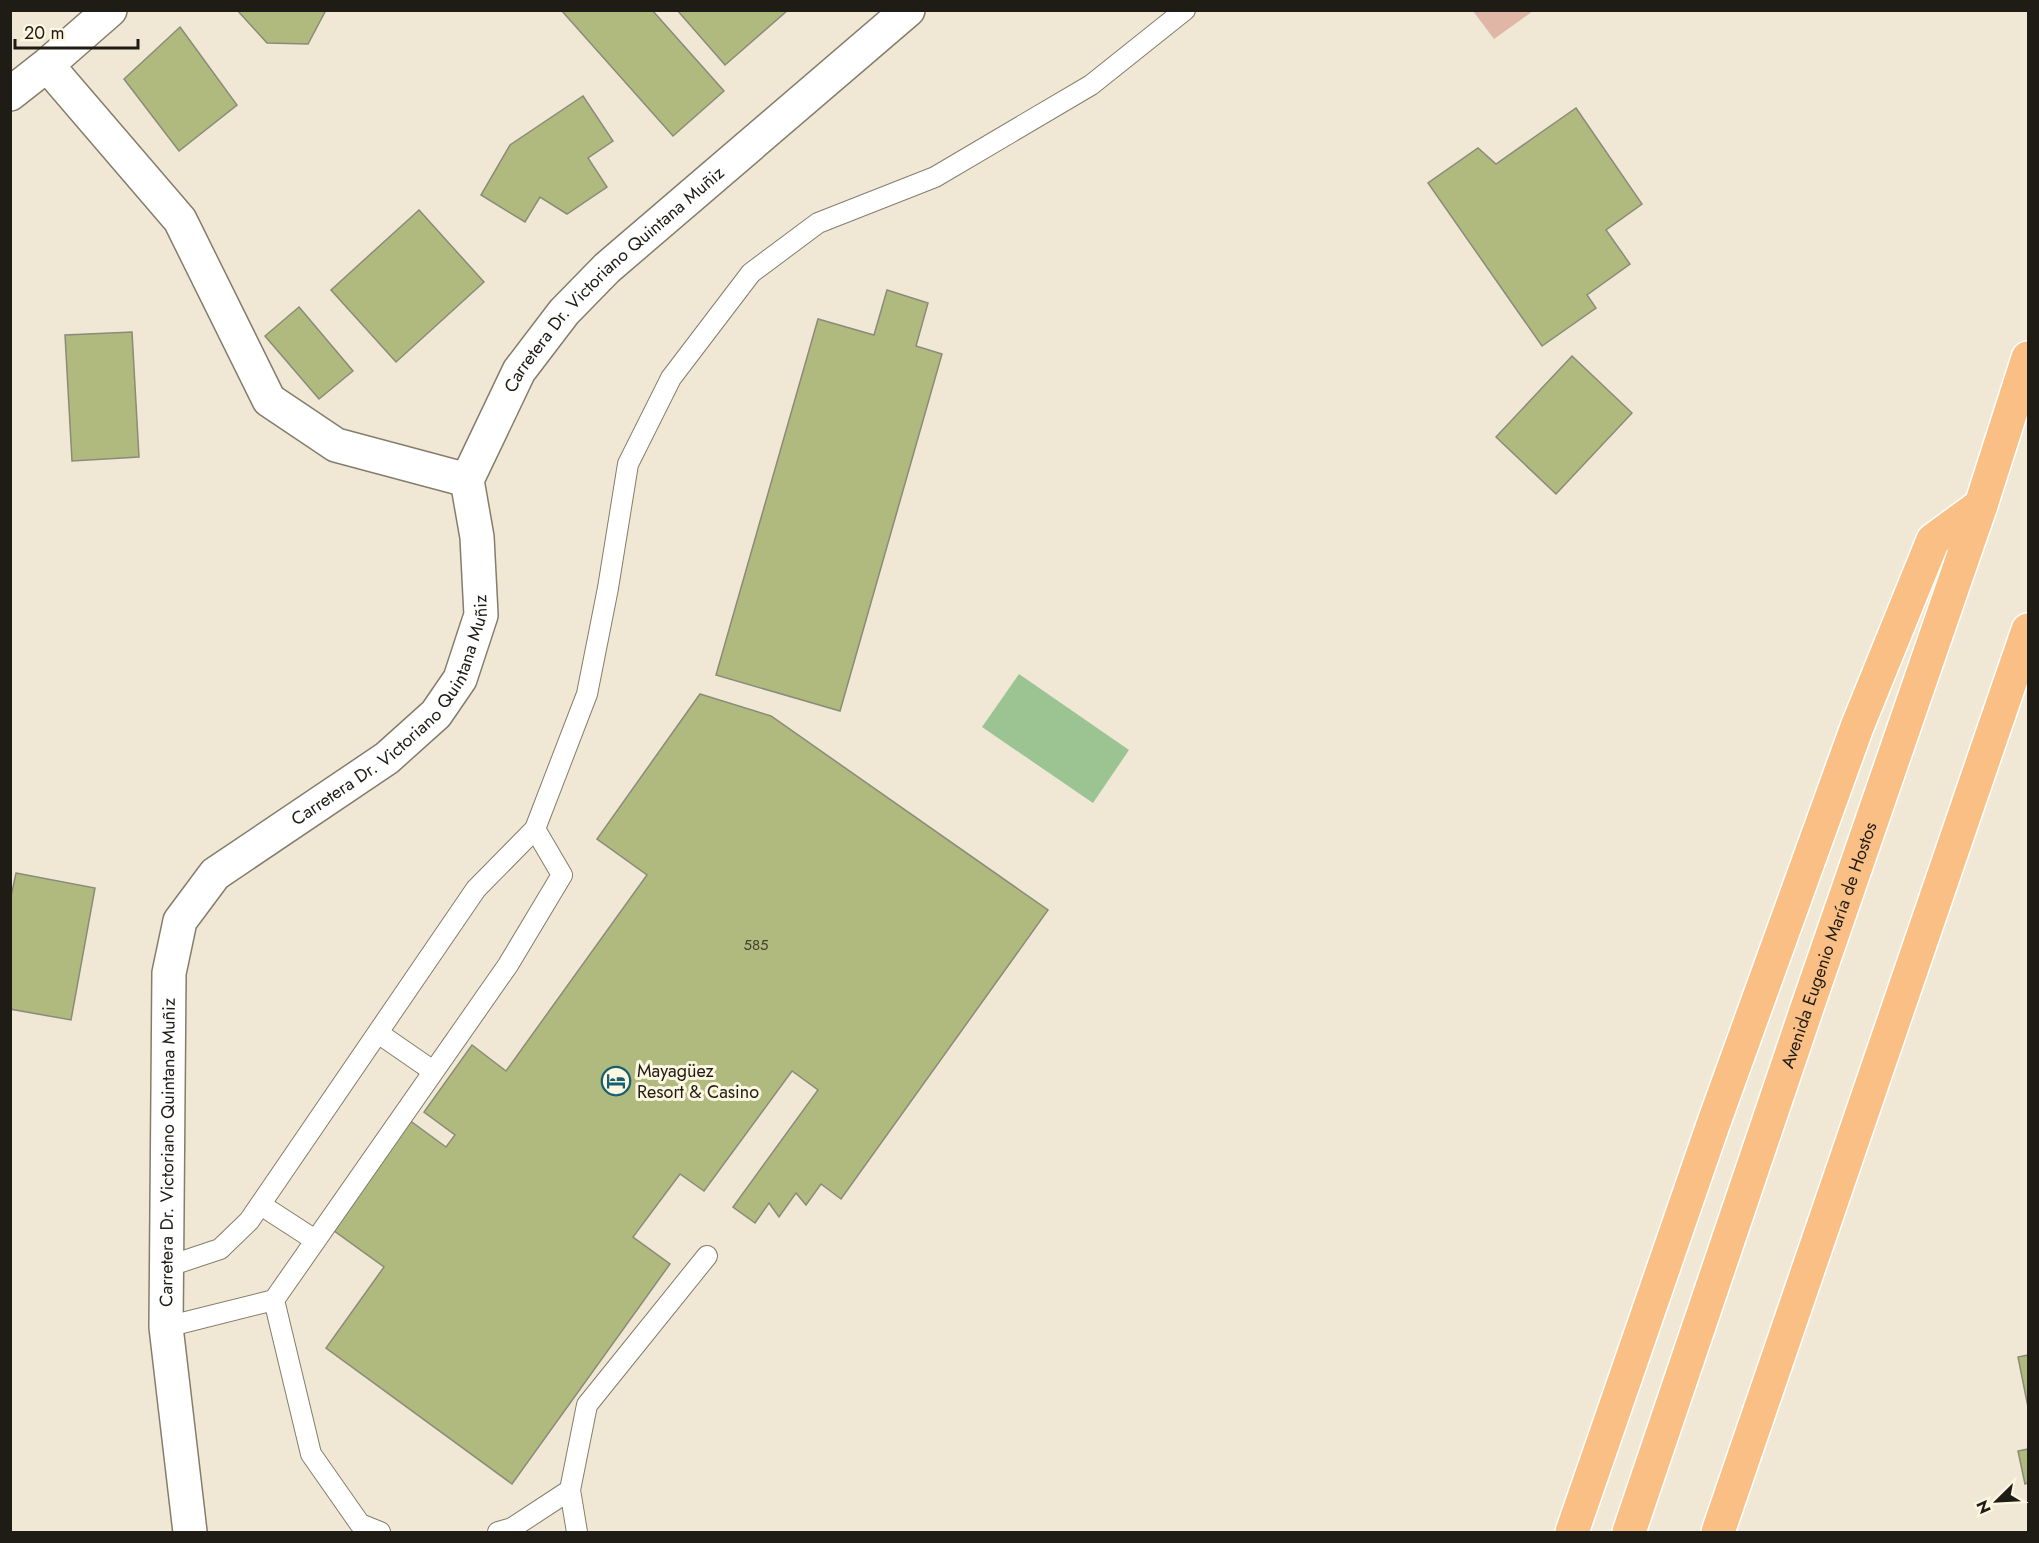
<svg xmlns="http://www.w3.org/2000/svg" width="2039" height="1543" viewBox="0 0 2039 1543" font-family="Jost,sans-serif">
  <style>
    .green { fill: #e0b6a6 }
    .water { fill: #9cc493 }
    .building { fill: #b0b97e; stroke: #898c79; stroke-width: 1.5 }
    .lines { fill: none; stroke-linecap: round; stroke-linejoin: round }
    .lane-casing { stroke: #847d6b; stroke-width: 22 }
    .street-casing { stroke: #847d6b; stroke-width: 36 }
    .secondary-casing { stroke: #847d6b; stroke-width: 36 }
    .highway-casing { stroke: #fff; stroke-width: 36 }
    .lane { stroke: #fff; stroke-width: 20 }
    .street { stroke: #fff; stroke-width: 33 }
    .secondary { stroke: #fff; stroke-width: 33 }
    .highway { stroke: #fabf84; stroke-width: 33 }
    .labels { text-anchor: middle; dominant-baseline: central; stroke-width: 6; stroke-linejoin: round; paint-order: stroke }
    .number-label { font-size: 15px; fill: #43432f }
    .street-label { font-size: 18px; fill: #1f1c15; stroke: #fdf6e1 }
    .poi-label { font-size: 18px; fill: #1f1c15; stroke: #fdf6e1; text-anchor: start }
  </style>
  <rect width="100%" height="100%" fill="#f0e8d4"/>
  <path class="green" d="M 1473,11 L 1533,11 L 1494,39 Z"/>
  <path class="water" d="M 1019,674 L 1129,750 L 1093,803 L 982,727 Z"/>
  <path class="building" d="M 237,10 L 326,10 L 308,44 L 267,43 Z
    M 561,10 L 652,10 L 724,91 L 673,136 Z
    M 677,10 L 788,10 L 725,65 Z
    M 180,27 L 237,105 L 179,151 L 124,79 Z
    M 583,96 L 613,141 L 588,158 L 607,187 L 567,214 L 540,197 L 525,222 L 481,195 L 510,145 Z
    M 1576,108 L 1642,204 L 1606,230 L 1630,264 L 1587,295 L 1596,308 L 1542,346 L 1428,183 L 1478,148 L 1496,164 Z
    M 419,210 L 484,282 L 396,362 L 331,290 Z
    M 887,290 L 928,303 L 916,346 L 942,354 L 840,711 L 716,675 L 818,319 L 874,335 Z
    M 299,307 L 353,371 L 319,399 L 265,336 Z
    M 132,332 L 139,457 L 72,461 L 65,335 Z
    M 1572,356 L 1632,413 L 1556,494 L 1496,437 Z
    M 700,694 L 771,716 L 1048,910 L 841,1199 L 821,1184 L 806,1205 L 796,1193 L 779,1217 L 769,1203 L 755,1223 L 733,1207 L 818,1090 L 792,1071 L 704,1191 L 680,1174 L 633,1237 L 670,1264 L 512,1484 L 326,1348 L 384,1267 L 326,1225 L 405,1117 L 446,1147 L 455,1135 L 424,1112 L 472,1045 L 506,1071 L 647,875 L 597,839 Z
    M 16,873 L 95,888 L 71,1020 L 10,1009 L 10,901 Z
    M 2028,1355 L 2028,1407 L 2018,1357 Z
    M 2028,1449 L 2028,1483 L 2025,1484 L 2018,1451 Z"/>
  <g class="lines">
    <g class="lane-casing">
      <path id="lane" d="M 378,1033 L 433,1071
        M 261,1205 L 315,1240
        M 166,1267 L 220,1249 L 249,1221 L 476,889 L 535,829 L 587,694 L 608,588 L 628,464 L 671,378 L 751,273 L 818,223 L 935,177 L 1091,85 L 1185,10
        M 274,1300 L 311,1454 L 360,1524 L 380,1532
        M 166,1327 L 274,1300 L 508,965 L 562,875 L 535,829
        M 498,1532 L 512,1528 L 570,1490
        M 577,1532 L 570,1490 L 587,1405 L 707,1256"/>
    </g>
    <g class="street-casing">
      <path id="street" d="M 47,65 L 180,220 L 269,400 L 336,445 L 467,480
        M 10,94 L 47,65 L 110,10"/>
    </g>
    <g class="secondary-casing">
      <g id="secondary">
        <path id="s1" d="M 190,1532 L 166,1327 L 169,973 L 180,921 L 215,874 L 387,758 L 436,714 L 460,679 L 481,615 L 477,537 L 467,480 L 519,371 L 564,312 L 607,268 L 908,10"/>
      </g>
    </g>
    <g class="highway-casing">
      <g id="highway">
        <path d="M 1572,1532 L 1714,1122 L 1857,727 L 1933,540 L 1981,505"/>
        <path id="s2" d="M 1629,1532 L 1807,1008 L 1981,505 L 2028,358"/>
        <path d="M 1718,1532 L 2028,630"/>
      </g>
    </g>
    <use href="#lane" class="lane"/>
    <use href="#street" class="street"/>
    <use href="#secondary" class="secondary"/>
    <use href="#highway" class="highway"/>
  </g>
  <defs>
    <g id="hotel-ring" transform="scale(1.5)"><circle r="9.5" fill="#fdf6e1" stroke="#16606e" stroke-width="1.5"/><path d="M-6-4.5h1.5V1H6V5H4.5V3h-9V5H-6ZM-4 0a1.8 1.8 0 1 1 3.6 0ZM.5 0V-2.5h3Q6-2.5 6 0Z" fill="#16606e"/></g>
  </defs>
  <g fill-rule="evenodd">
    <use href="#hotel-ring" x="616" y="1081"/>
  </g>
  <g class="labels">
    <g class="number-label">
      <text x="756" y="945">585</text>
    </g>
    <g class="street-label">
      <text stroke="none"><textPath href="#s1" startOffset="1444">Carretera Dr. Victoriano Quintana Muñiz</textPath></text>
      <text stroke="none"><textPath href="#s1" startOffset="921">Carretera Dr. Victoriano Quintana Muñiz</textPath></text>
      <text stroke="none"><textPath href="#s2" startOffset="620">Avenida Eugenio María de Hostos</textPath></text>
      <text stroke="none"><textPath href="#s1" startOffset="381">Carretera Dr. Victoriano Quintana Muñiz</textPath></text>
    </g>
    <g class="poi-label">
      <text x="637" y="1071">Mayagüez<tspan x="637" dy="21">Resort &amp; Casino</tspan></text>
    </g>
  </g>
  <rect width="2039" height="1543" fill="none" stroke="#1f1c15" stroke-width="24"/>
  <g transform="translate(1997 1501) rotate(246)" stroke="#fdf6e1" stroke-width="4.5" paint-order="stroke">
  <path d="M0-4.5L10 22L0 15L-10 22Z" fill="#1f1c15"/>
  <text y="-9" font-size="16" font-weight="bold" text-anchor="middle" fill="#1f1c15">N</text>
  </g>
  <path d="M15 39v9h123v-9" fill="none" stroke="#1f1c15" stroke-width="3"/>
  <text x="24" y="39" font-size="18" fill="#1f1c15" stroke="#fdf6e1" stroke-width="4.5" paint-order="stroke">20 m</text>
</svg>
